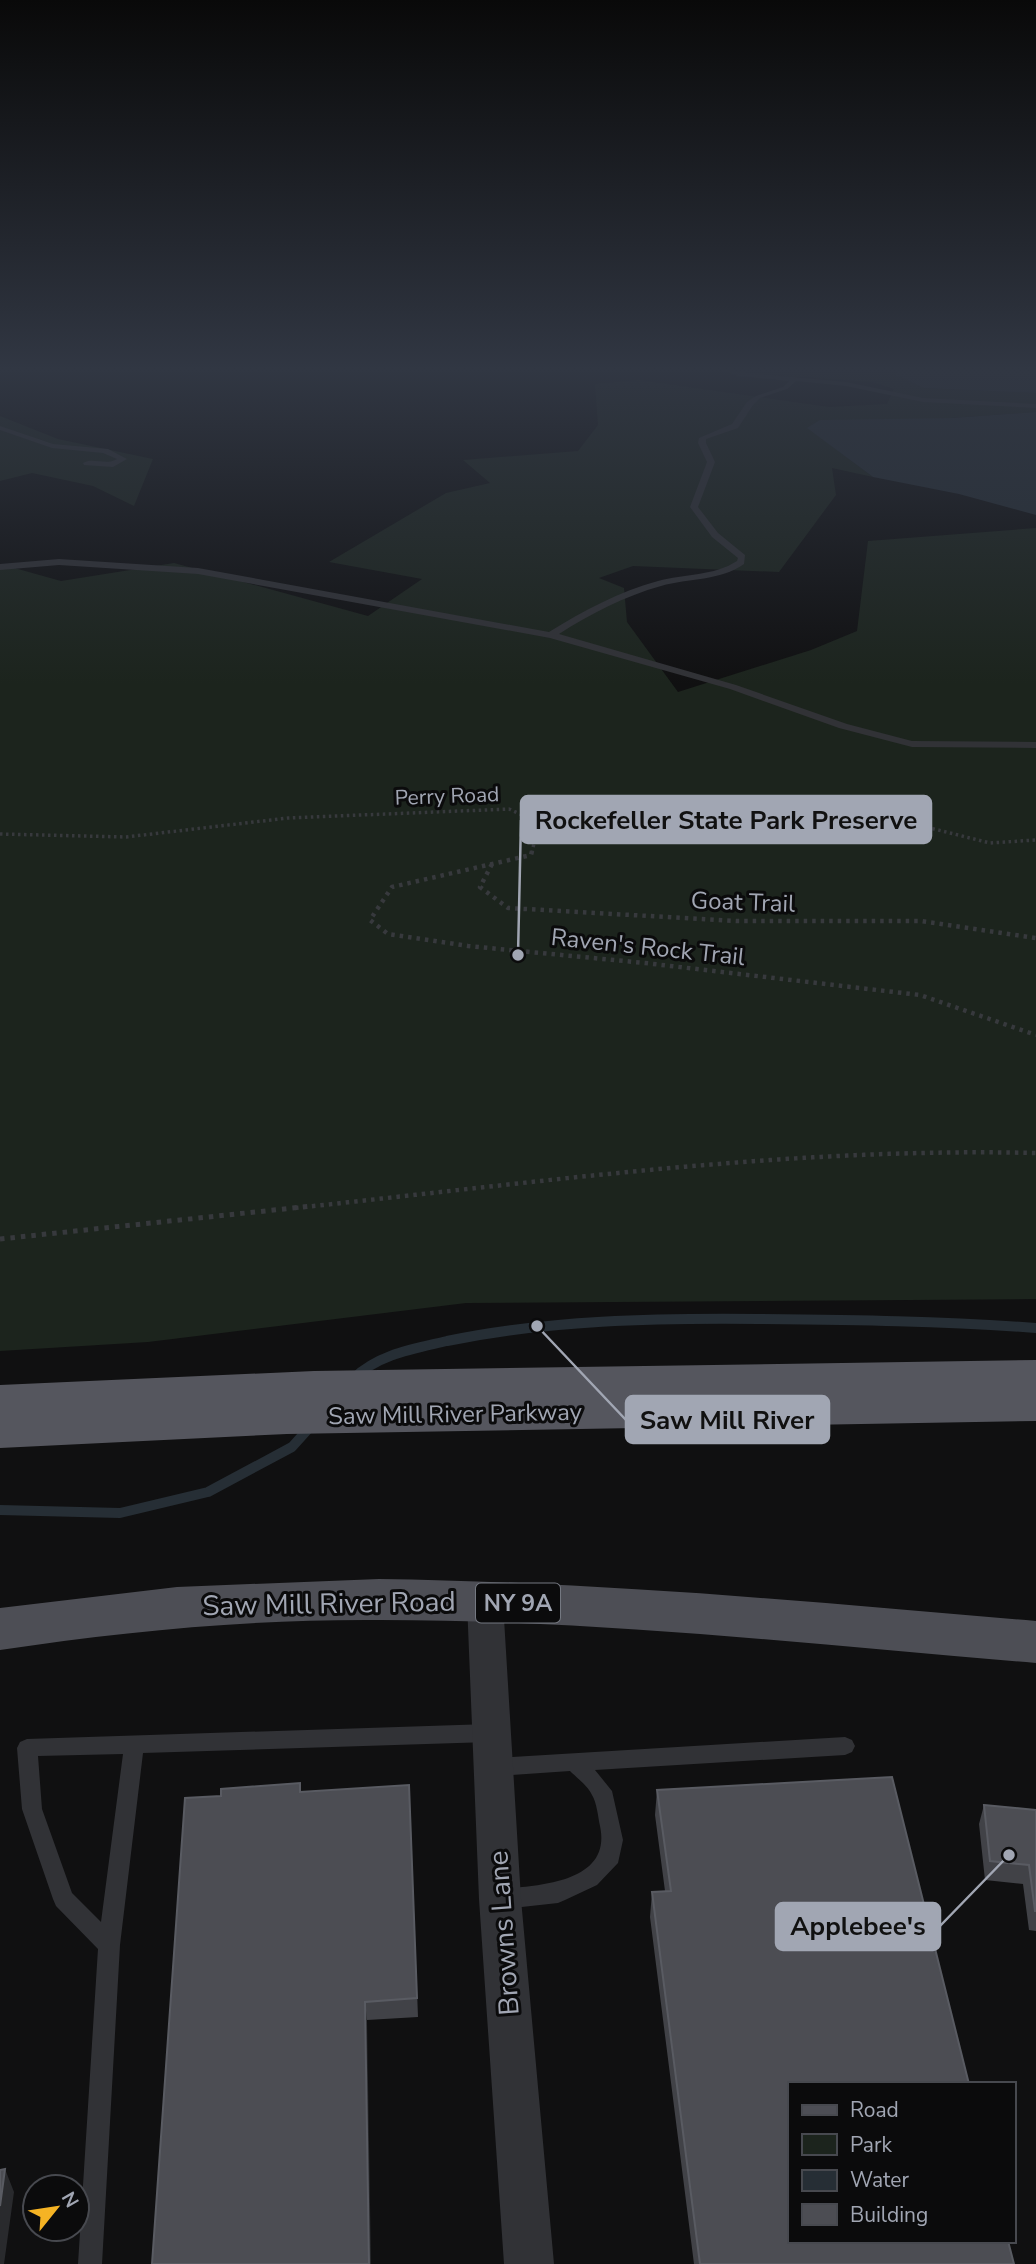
<svg xmlns="http://www.w3.org/2000/svg" width="1036" height="2264" viewBox="0 0 1036 2264" font-family="'Nunito Sans',sans-serif">
  <style>
    .green { fill: #1c241d }
    .water { fill: #262e35 }
    .lines { fill: none; stroke-linecap: round; stroke-linejoin: round }
    .stream { stroke: #262e35; stroke-width: 10 }
    .path-far2 { stroke: #37393d; stroke-width: 3.5; stroke-dasharray: 2.5 3.5; stroke-linecap: butt }
    .path-far1 { stroke: #37393d; stroke-width: 4.5; stroke-dasharray: 3.5 5; stroke-linecap: butt }
    .path { stroke: #37393d; stroke-width: 5; stroke-dasharray: 4.5 6; stroke-linecap: butt }
    .service { fill: #313236; fill-rule: evenodd }
    .minor { fill: #313236; fill-rule: evenodd }
    .primary { fill: #4d4e55; fill-rule: evenodd }
    .trunk { fill: #55565e; fill-rule: evenodd }
    .wall { fill: #414247 }
    .shaded-wall { fill: #292a2d }
    .building { fill: #4c4d53; stroke: #595b62; stroke-width: 2 }
    .labels { text-anchor: middle; dominant-baseline: central; stroke-width: 6; stroke-linejoin: round; paint-order: stroke }
    .far-street-label { font-size: 21px; fill: #a1a6b3; stroke: #0b0b0c }
    .shield { fill: #0b0b0c; stroke: #747881; stroke-width: 2 }
    .shield-label { font-size: 23px; font-weight: bold; fill: #a1a6b3 }
    .street-label { font-size: 24px; fill: #a1a6b3; stroke: #0b0b0c }
    .near-street-label { font-size: 28px; fill: #a1a6b3; stroke: #0b0b0c }
    .leader { fill: none; stroke: #a1a6b3; stroke-width: 2.5 }
    .callout-dot { fill: #a1a6b3; stroke: #0b0b0c; stroke-width: 2.5 }
    .callout { fill: #a1a6b3; stroke: #a1a6b3; stroke-width: 2.5 }
    .callout-label { font-size: 26px; text-anchor: middle; font-weight: bold; fill: #111 }
  </style>
  <rect width="100%" height="100%" fill="#101011"/>
  <path class="green" d="M 691,367 L 898,367 L 896,375 L 924,388 L 1036,393 L 1036,412 L 808,428 L 873,477 L 832,468 L 836,495 L 779,572 L 633,566 L 599,578 L 624,588 L 627,622 L 678,692 L 811,650 L 857,631 L 868,541 L 1036,528 L 1036,1299 L 466,1303 L 148,1342 L 0,1351 L 0,564 L 61,581 L 174,563 L 368,616 L 422,579 L 329,562 L 446,493 L 490,483 L 463,460 L 578,451 L 598,425 L 595,384 L 639,380 L 829,407 L 887,404 L 894,389 L 872,382 L 700,370 Z
    M 0,416 L 58,439 L 153,459 L 134,506 L 93,486 L 32,473 L 0,481 Z"/>
  <path class="water" d="M 898,367 L 1036,367 L 1036,393 L 924,388 L 896,375 Z
    M 1036,412 L 1036,515 L 959,494 L 873,477 L 807,428 L 820,420 L 952,418 Z"/>
  <g class="lines">
    <path class="stream" d="M 354,1378 C 379,1354 413,1349 447,1341 C 549,1320 654,1318 759,1319 C 852,1320 944,1321 1036,1328
      M 0,1510 L 120,1513 L 208,1492 L 292,1447 L 310,1427"/>
    <path class="path-far2" d="M 0,834 L 126,837 L 288,818 L 509,809 L 540,823 L 535,838 L 634,821 L 716,817 L 838,829 L 899,825 L 934,829 L 990,843 L 1036,840
      M 532,853 L 535,838"/>
    <path class="path-far1" d="M 532,851 L 531,855 L 392,887 L 370,920 L 388,934 L 468,946 L 645,963 L 920,995 L 1036,1035
      M 492,864 L 480,887 L 508,908 L 737,921 L 921,921 L 1036,938
      M 295,1208 C 542,1182 788,1147 1036,1153"/>
    <path class="path" d="M 0,1239 L 312,1206"/>
    <path class="service" d="M 715,367 L 724,367 L 739,372 L 846,382 L 923,398 L 1036,404 L 1036,408 L 923,402 L 846,386 L 796,381 L 787,389 L 760,398 L 753,405 L 738,428 L 706,439 L 706,443 L 715,462 L 698,507 L 718,533 L 745,555 L 744,564 C 720,581 689,578 661,586 C 625,596 590,614 559,634 L 736,685 L 847,724 L 912,741 L 1036,742 L 1036,748 L 912,747 L 839,728 L 730,689 L 550,638 L 198,574 L 59,565 L 0,570 L 0,564 L 59,559 L 198,568 L 549,632 C 583,611 620,591 658,581 C 684,574 714,576 737,561 L 738,558 L 712,537 L 690,507 L 707,462 L 698,443 L 699,438 L 732,424 L 747,402 L 756,396 L 783,387 L 789,381 L 738,376 Z
      M 0,426 L 53,444 L 108,449 L 127,459 L 113,467 L 84,465 L 83,463 C 93,457 106,466 117,459 L 103,453 L 52,448 L 0,430 Z
      M 489,1724 L 496,1727 L 499,1733 L 496,1739 L 489,1742 L 143,1753 L 120,1945 L 102,2264 L 78,2264 L 98,1949 L 56,1906 L 53,1899 L 22,1809 L 17,1748 L 20,1742 L 27,1739 ZM 123,1754 L 101,1922 L 72,1893 L 42,1809 L 38,1756 Z
      M 845,1737 L 852,1740 L 855,1746 L 852,1752 L 845,1755 L 595,1770 L 612,1791 L 623,1840 L 618,1863 L 597,1885 L 565,1900 L 558,1903 L 503,1909 L 495,1906 L 492,1899 L 495,1892 L 503,1889 C 541,1885 612,1882 600,1826 C 598,1817 597,1803 592,1795 C 588,1786 577,1778 570,1771 L 496,1776 L 489,1773 L 486,1767 L 489,1761 L 496,1758 Z"/>
    <path class="minor" d="M 485,1587 L 498,1591 L 503,1602 L 521,1899 L 554,2264 L 504,2264 L 479,1899 L 467,1602 L 472,1591 Z"/>
    <path class="primary" d="M 379,1579 C 599,1582 817,1602 1036,1621 L 1036,1663 C 818,1645 599,1620 380,1620 C 253,1619 126,1631 0,1650 L 0,1608 L 177,1587 Z"/>
    <path class="trunk" d="M 1036,1360 L 1036,1421 L 287,1434 L 0,1448 L 0,1385 L 314,1371 Z"/>
  </g>
  <path class="wall" d="M 300,1783 L 301,1792 L 410,1804 L 418,2017 L 367,2020 L 221,1796 Z
    M 657,1790 L 1014,2264 L 694,2264 L 650,1917 L 652,1892 L 665,1891 L 655,1815 Z
    M 984,1805 L 1036,1810 L 1036,1931 L 1029,1930 L 1023,1884 L 985,1880 L 979,1824 Z"/>
  <path class="shaded-wall" d="M 365,2002 L 367,2020 L 371,2264 L 369,2264 Z
    M 5,2169 L 14,2192 L 4,2264 L 0,2264 L 0,2206 Z"/>
  <path class="building" d="M 892,1777 L 969,2084 L 789,2084 L 789,2241 L 1008,2241 L 1014,2264 L 700,2264 L 652,1892 L 671,1891 L 657,1790 Z
    M 300,1783 L 300,1792 L 409,1785 L 417,1998 L 365,2002 L 369,2264 L 152,2264 L 185,1798 L 221,1796 L 221,1789 Z
    M 984,1805 L 1036,1810 L 1036,1911 L 1035,1911 L 1029,1865 L 990,1861 Z
    M 5,2169 L 0,2206 L 0,2170 Z"/>
  <linearGradient id="sky" x2="0" y2="1"><stop stop-color="#090909"/><stop offset="0.54" stop-color="#313743"/><stop offset="1" stop-color="#313743" stop-opacity="0"/></linearGradient>
  <rect width="1036" height="684" fill="url(#sky)"/>
  <g class="labels">
    <g class="far-street-label">
      <text transform="translate(447 796) rotate(-2)">Perry Road</text>
    </g>
    <rect class="shield" x="476" y="1583.5" width="84" height="39" rx="5"/>
    <g class="shield-label">
      <text x="518" y="1603">NY 9A</text>
    </g>
    <g class="street-label">
      <text transform="translate(743 902) rotate(2)">Goat Trail</text>
      <text transform="translate(648 947) rotate(6)">Raven's Rock Trail</text>
      <text transform="translate(455 1414) rotate(-1)">Saw Mill River Parkway</text>
    </g>
    <g class="near-street-label">
      <text transform="translate(329 1604) rotate(-1)">Saw Mill River Road</text>
      <text transform="translate(504 1933) rotate(-94)">Browns Lane</text>
    </g>
  </g>
  <path class="leader" d="M518 955L521 820M537 1326L626 1420M1009 1855L940 1926"/>
  <g class="callout-dot">
    <circle cx="518" cy="955" r="7"/>
    <circle cx="537" cy="1326" r="7"/>
    <circle cx="1009" cy="1855" r="7"/>
  </g>
  <g class="callout">
    <rect x="521" y="796" width="410" height="47" rx="7"/>
    <rect x="626" y="1396" width="203" height="47" rx="7"/>
    <rect x="776" y="1903" width="164" height="47" rx="7"/>
  </g>
  <g class="callout-label">
    <text x="726" y="829">Rockefeller State Park Preserve</text>
    <text x="727" y="1429">Saw Mill River</text>
    <text x="858" y="1935">Applebee's</text>
  </g>
  <rect x="788" y="2082" width="228" height="161" fill="#0b0b0c" stroke="#47494f" stroke-width="2"/>
  <rect x="802" y="2105" width="35" height="10" fill="#4d4e55" stroke="#47494f" stroke-width="2"/>
  <text x="850" y="2117" font-size="21" fill="#a1a6b3">Road</text>
  <rect x="802" y="2134" width="35" height="21" fill="#1c241d" stroke="#47494f" stroke-width="2"/>
  <text x="850" y="2152" font-size="21" fill="#a1a6b3">Park</text>
  <rect x="802" y="2170" width="35" height="21" fill="#262e35" stroke="#47494f" stroke-width="2"/>
  <text x="850" y="2187" font-size="21" fill="#a1a6b3">Water</text>
  <rect x="802" y="2204" width="35" height="21" fill="#4c4d53" stroke="#47494f" stroke-width="2"/>
  <text x="850" y="2222" font-size="21" fill="#a1a6b3">Building</text>
  <g transform="translate(56 2208) rotate(60)"><circle r="33" fill="#0b0b0c" stroke="#47494f" stroke-width="2"/>
  <path d="M0-5L12 26L0 18L-12 26Z" fill="#f5b324"/>
  <text y="-10" font-size="19" font-weight="bold" text-anchor="middle" fill="#a1a6b3">N</text>
  </g>
</svg>
